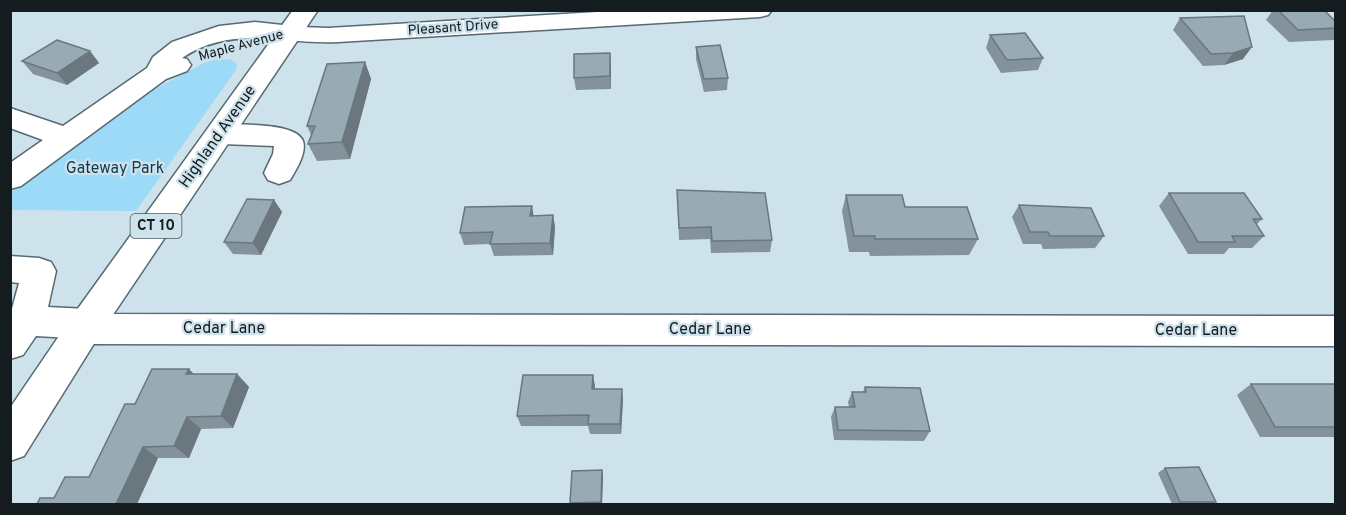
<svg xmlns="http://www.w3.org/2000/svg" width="1346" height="515" viewBox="0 0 1346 515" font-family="Overpass,sans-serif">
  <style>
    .green { fill: #9ddaf8 }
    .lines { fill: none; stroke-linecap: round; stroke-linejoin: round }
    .minor-casing { stroke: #576972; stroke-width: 3 }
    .highway-casing { stroke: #576972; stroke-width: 3 }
    .minor { fill: #fff; fill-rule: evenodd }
    .highway { fill: #fff; fill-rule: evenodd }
    .wall { fill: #83929b }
    .shaded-wall { fill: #6a777e }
    .building { fill: #98aab4; stroke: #6a777e; stroke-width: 1.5 }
    .labels { text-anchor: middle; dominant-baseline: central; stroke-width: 4.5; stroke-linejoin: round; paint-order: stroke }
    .far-street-label { font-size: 14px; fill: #151c20; stroke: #cee2ec }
    .shield { fill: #cee2ec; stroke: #4c575d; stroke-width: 1.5 }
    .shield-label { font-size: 15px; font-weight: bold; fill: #151c20 }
    .street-label { font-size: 16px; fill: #151c20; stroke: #cee2ec }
    .park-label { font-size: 16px; fill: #0b3b4e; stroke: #cee2ec }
  </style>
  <rect width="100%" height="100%" fill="#cee2ec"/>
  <path class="green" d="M 218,59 L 230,59 L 237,64 L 236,70 L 136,211 L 11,210 L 10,193 L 147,93 L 204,63 Z"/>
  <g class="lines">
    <g class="minor-casing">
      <path id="minor" d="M 631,10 L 772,10 L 768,15 L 760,17 L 338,42 C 283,45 232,24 182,58 L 187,59 L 191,65 L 187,71 L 166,79 L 21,186 L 10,189 L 10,163 L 43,140 L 10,128 L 10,108 L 63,126 L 147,68 L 153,57 L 172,42 L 219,26 L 255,22 L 301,27 L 328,28 Z
        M 221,124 C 238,125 296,122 303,141 C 307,153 296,170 290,180 L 279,184 L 268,180 L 264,173 L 273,154 L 274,146 L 221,144 L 211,141 L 207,134 L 211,127 Z
        M 10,256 L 39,258 L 51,262 L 56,271 L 48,307 L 87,309 L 100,314 L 1336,316 L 1336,346 L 84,344 L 71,338 L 36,336 L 23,355 L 10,359 L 10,316 L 19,283 L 10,282 Z"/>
    </g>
    <g class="highway-casing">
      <path id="highway" d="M 293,10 L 318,10 L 100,334 L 24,456 L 10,461 L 10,408 L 74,314 Z"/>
    </g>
    <use href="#minor" class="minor"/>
    <use href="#highway" class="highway"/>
  </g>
  <path class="wall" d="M 1273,10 L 1324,10 L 1335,21 L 1335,38 L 1334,40 L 1289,42 L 1266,20 Z
    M 1180,18 L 1243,59 L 1224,65 L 1203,66 L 1173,30 Z
    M 990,35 L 1043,58 L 1038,70 L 1001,73 L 986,48 Z
    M 696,47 L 728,78 L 727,90 L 704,92 L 696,59 Z
    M 90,51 L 99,63 L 67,85 L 33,74 L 22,61 Z
    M 365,62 L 371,79 L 350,159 L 317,161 L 308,144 L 311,135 L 307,126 Z
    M 611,65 L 611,89 L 576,90 L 574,78 Z
    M 677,190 L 772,240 L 770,252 L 711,253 L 710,239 L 679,240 Z
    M 1169,193 L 1262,219 L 1256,225 L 1264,236 L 1252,248 L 1229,248 L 1224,254 L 1188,254 L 1159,206 Z
    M 846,195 L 905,207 L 978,239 L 969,255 L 870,256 L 869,252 L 849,252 L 842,211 Z
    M 274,200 L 282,212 L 261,255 L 233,254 L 224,242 Z
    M 1019,205 L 1104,236 L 1095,248 L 1043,249 L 1041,244 L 1023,244 L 1012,217 Z
    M 553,215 L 555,227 L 553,255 L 494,256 L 490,244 L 464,245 L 460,233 L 534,216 Z
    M 194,374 L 237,374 L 249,387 L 233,428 L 201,429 L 189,458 L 158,458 L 137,504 L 37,504 L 54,498 L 89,477 L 135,404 Z
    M 593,375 L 595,389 L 623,399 L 621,434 L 590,434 L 588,426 L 521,426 L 517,416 Z
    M 1251,384 L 1335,384 L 1335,437 L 1260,437 L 1237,395 Z
    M 865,387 L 930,431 L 924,441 L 834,440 L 831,417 L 835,407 L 849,407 L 848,402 L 852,392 L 863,392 Z
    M 1165,468 L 1216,502 L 1212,504 L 1172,504 L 1158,473 Z
    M 602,470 L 603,475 L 602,504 L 571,504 L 570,503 Z"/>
  <path class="shaded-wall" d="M 1252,47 L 1243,59 L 1224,65 L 1233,53 Z
    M 90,51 L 99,63 L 67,85 L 57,73 Z
    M 610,53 L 611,65 L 611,89 L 610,76 Z
    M 365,62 L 371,79 L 350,159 L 342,142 Z
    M 274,200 L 282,212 L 261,255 L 253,243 Z
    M 532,206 L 534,218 L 530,216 Z
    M 553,215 L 555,227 L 553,255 L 550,243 Z
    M 189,369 L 202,382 L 186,374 Z
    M 237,374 L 249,387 L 233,428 L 221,416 Z
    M 593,375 L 595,386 L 594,400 L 592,389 Z
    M 622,389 L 623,399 L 621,434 L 620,424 Z
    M 187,417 L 201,429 L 189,458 L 174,446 Z
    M 143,447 L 158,458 L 137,504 L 116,504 Z
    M 602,470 L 603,475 L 602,504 L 601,502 Z"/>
  <path class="building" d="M 1278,10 L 1324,10 L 1335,21 L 1335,28 L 1298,30 Z
    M 1244,16 L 1252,47 L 1233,53 L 1211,54 L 1180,18 Z
    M 1025,33 L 1043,58 L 1007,60 L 990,35 Z
    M 57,40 L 90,51 L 57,73 L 22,61 Z
    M 720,45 L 728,78 L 704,79 L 696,47 Z
    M 610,53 L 610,76 L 574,78 L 574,54 Z
    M 365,62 L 342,142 L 308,144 L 315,126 L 307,126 L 327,64 Z
    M 677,190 L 765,193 L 772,240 L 712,241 L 711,227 L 679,228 Z
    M 1169,193 L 1244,193 L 1262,219 L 1253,219 L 1264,236 L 1232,236 L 1235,242 L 1198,242 Z
    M 846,195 L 902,195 L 905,207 L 967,207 L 978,239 L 875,239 L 875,236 L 854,236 Z
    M 247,199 L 274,200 L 253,243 L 224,242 Z
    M 1019,205 L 1091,208 L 1104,236 L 1050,236 L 1048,232 L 1030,232 Z
    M 532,206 L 530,216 L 553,215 L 550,243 L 490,244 L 493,232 L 460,233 L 465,207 Z
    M 152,369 L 189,369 L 186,374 L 237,374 L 221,416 L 187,417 L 174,446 L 143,447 L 116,504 L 37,504 L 40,498 L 54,498 L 65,477 L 89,477 L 125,404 L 135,404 Z
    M 523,375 L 593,375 L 592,389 L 622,389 L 620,424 L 588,424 L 589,415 L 517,416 Z
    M 1251,384 L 1335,384 L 1335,427 L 1275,427 Z
    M 865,387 L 920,388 L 930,431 L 838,430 L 835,407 L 855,407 L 852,392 L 866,392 Z
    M 1199,467 L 1216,502 L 1180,502 L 1165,468 Z
    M 602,470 L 601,502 L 570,503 L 572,471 Z"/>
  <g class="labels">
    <g class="far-street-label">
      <text transform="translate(453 28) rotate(-4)">Pleasant Drive</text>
      <text transform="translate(241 46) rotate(-15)">Maple Avenue</text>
    </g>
    <rect class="shield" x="130.5" y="214" width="51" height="24" rx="4.5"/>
    <g class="shield-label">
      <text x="156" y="226">CT 10</text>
    </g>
    <g class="street-label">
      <text transform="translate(218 137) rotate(-55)">Highland Avenue</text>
      <text x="224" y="329">Cedar Lane</text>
      <text x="710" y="330">Cedar Lane</text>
      <text x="1196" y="331">Cedar Lane</text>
    </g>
    <g class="park-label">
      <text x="115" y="169">Gateway Park</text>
    </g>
  </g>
  <rect width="1346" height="515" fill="none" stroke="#151c20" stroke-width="24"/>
</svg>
